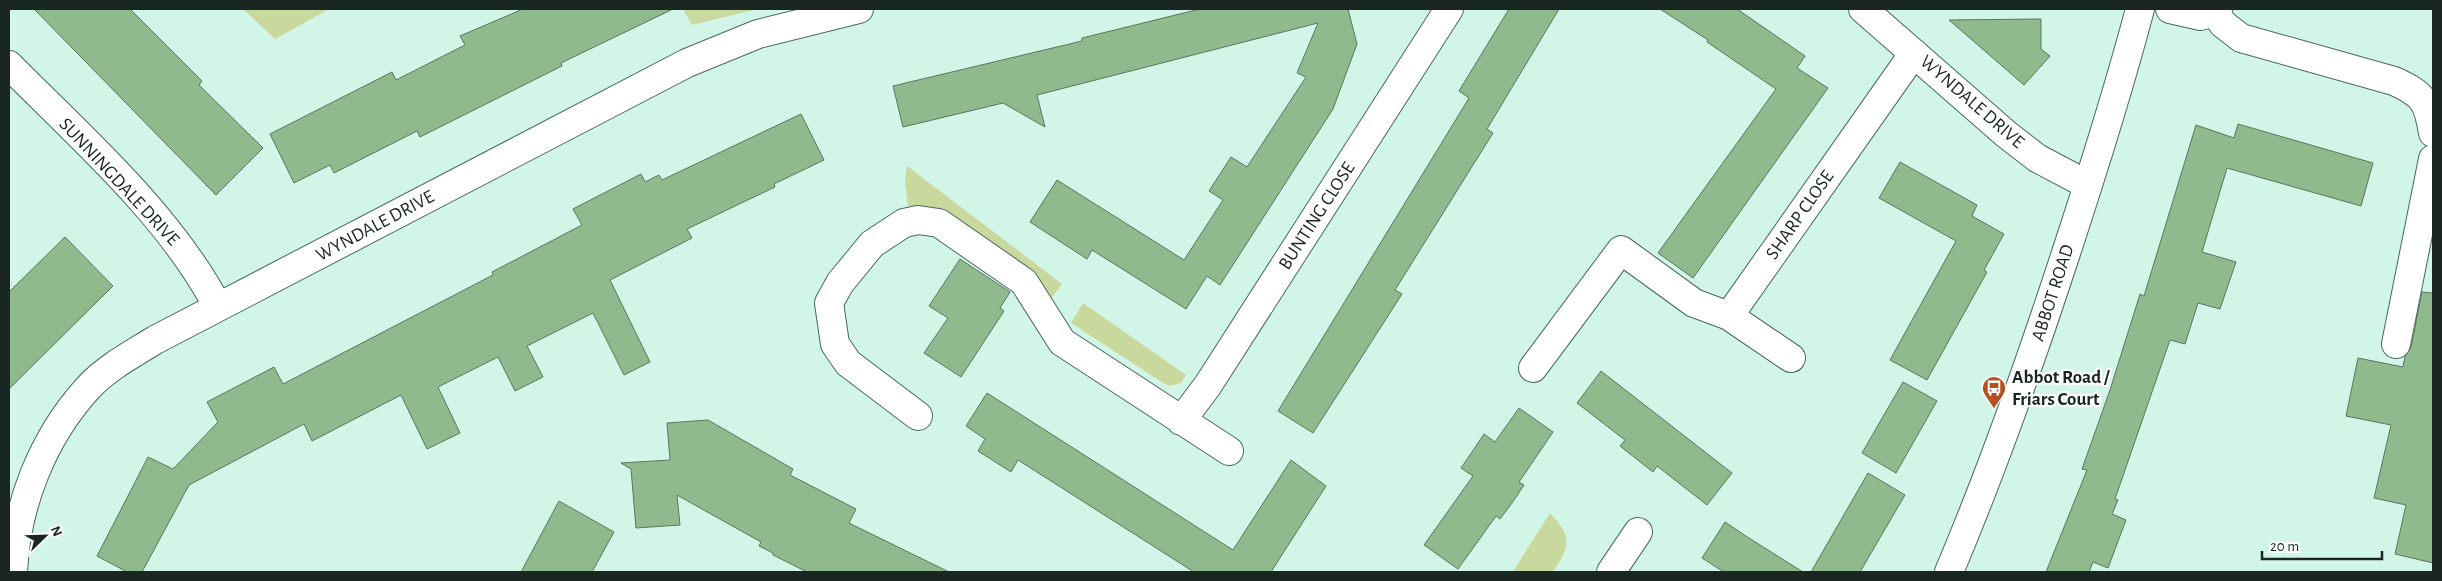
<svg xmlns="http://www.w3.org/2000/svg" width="2442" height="581" viewBox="0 0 2442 581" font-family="'Alegreya Sans',sans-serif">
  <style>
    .green { fill: #c9d89d }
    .building { fill: #8eba8d; stroke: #5f745e }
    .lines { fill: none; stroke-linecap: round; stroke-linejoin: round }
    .minor-casing { stroke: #49685d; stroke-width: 30 }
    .minor { stroke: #fff; stroke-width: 28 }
    .labels { text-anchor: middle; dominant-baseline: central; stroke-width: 4.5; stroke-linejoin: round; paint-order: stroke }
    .street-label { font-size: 19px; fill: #192621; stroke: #fff }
    .poi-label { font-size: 19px; font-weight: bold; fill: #192621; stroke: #fff; text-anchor: start }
  </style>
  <rect width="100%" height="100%" fill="#d1f5e7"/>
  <path class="green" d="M 243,9 L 329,9 L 275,39 Z
    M 683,9 L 757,9 L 692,25 Z
    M 907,166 L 1062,284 L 1050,300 L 1024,267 L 950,213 L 939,209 L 908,206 L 905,181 Z
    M 1083,303 L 1186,375 L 1181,383 L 1169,386 L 1160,381 L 1071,323 Z
    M 1550,513 C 1573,538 1570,545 1553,572 L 1518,572 L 1514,570 Z"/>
  <path class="building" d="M 34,9 L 130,9 L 202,81 L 199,85 L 263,148 L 216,195 Z
    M 523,9 L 673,9 L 561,63 L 562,66 L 420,137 L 417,131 L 334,173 L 330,165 L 294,183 L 270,134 L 392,72 L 396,80 L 465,45 L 460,36 Z
    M 1200,9 L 1348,9 L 1357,44 L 1333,109 L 1220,285 L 1207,276 L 1186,309 L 1092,250 L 1087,259 L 1030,222 L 1057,180 L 1184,260 L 1223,200 L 1209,191 L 1231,157 L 1247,167 L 1306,77 L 1297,73 L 1318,23 L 1037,95 L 1045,127 L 1003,103 L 903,127 L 893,86 L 1082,41 L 1082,38 Z
    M 1509,9 L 1559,9 L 1487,129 L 1493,133 L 1395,290 L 1402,294 L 1313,433 L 1278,411 L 1469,98 L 1459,91 Z
    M 1660,9 L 1737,9 L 1805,56 L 1797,68 L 1828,88 L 1693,278 L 1658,253 L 1776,89 L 1707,42 L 1708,40 Z
    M 2041,19 L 2041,49 L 2050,56 L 2024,85 L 1949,20 Z
    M 801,114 L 824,160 L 774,184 L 775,187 L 687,229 L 692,238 L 610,280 L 650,362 L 624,375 L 593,313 L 527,346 L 543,377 L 515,391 L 498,357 L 438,387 L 460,433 L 427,449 L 401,395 L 312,441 L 304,424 L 189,485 L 142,572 L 127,572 L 97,556 L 148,457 L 173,469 L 218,422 L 207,402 L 274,367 L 283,384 L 493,275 L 492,272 L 582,225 L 573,209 L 641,174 L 645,182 L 659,175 L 662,180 Z
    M 2238,124 L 2373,163 L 2361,206 L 2227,168 L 2202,252 L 2236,262 L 2220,309 L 2198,303 L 2185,344 L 2170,340 L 2115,499 L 2118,500 L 2112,514 L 2126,520 L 2108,568 L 2093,562 L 2089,572 L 2046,572 L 2087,470 L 2082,469 L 2110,390 L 2140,294 L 2144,296 L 2196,125 L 2234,138 Z
    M 1900,162 L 1977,205 L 1972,216 L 2004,234 L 1984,270 L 1987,272 L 1927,380 L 1890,360 L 1956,241 L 1879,198 Z
    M 65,237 L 113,286 L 9,389 L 9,292 Z
    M 960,259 L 1010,292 L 1000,308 L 1004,311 L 961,377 L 924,353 L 948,318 L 929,306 Z
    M 2422,292 L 2433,293 L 2433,563 L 2395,554 L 2406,505 L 2374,498 L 2391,425 L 2346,416 L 2358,358 L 2403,367 L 2405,356 L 2411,347 Z
    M 1601,371 L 1732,473 L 1707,505 L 1657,466 L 1653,472 L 1620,446 L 1625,440 L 1577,403 Z
    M 1903,382 L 1937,401 L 1896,473 L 1862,453 Z
    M 987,393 L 1233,550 L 1291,460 L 1326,486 L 1271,572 L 1194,572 L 1018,460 L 1011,472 L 978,451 L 985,439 L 966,426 Z
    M 1519,408 L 1553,432 L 1519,482 L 1524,485 L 1512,503 L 1500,519 L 1496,516 L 1458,569 L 1424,545 L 1473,476 L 1461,468 L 1472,452 L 1484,434 L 1495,442 Z
    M 708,420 L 793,469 L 790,475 L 856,509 L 849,523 L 949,572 L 807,572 L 773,555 L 773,553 L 759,546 L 761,542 L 677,495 L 680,525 L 636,528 L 631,469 L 621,463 L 670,460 L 667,423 Z
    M 1868,473 L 1905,495 L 1874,548 L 1860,572 L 1811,572 Z
    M 559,501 L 614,532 L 592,572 L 521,572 Z
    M 1725,522 L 1749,538 L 1803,572 L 1724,572 L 1702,558 Z"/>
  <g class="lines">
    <g class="minor-casing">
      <path id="minor" d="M 1863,9 L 2006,134 L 2037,158 L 2088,185
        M 2170,9 L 2201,16 L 2218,9
        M 2214,11 L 2223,24 L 2241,38 L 2394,81 C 2423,94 2428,101 2433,133
        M 9,65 C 82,139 169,214 218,307
        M 2396,344 L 2433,159
        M 1791,358 L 1729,316 L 1914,53
        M 1533,368 L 1621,250 L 1694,303 L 1729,316
        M 918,416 L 848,363 L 835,344 L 829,303 L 840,283 L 872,244 L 904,223 L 918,220 L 939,223 L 1024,282 L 1062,342 L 1229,451
        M 1181,421 L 1208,385 L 1449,9
        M 13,572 C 16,506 42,439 87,389 C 106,368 131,355 155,340 L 687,63 L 758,34 L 859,9
        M 1611,572 L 1638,532
        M 1949,572 C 1993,468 2030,363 2065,256 C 2092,174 2118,92 2140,9"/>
    </g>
    <use href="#minor" class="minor"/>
  </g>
  <defs>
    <g id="bus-pin" transform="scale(1.25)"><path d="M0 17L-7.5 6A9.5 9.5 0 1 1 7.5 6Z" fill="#b55021" stroke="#fff"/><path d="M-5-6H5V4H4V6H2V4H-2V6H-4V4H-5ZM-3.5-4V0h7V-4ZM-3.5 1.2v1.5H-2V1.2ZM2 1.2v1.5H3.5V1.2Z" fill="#fff"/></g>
  </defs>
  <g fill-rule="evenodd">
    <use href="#bus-pin" x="1994" y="388"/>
  </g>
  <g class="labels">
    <g class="street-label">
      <text transform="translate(1972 102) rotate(41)">WYNDALE DRIVE</text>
      <text transform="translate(119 182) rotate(47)">SUNNINGDALE DRIVE</text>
      <text transform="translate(1800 215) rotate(-55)">SHARP CLOSE</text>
      <text transform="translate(1317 216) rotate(-57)">BUNTING CLOSE</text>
      <text transform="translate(375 226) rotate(-28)">WYNDALE DRIVE</text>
      <text transform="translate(2053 293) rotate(-72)">ABBOT ROAD</text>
    </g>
    <g class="poi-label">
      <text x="2012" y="377">Abbot Road /<tspan x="2012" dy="22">Friars Court</tspan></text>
    </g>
  </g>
  <rect width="2442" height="581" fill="none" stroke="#192621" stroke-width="20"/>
  <g transform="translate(45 536) rotate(67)" stroke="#ffffff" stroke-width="4" paint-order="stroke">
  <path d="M0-4L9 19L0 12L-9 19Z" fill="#192621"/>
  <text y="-8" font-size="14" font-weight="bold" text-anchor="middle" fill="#192621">N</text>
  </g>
  <path d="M2262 551v8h120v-8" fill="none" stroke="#192621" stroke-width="2.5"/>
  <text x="2270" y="551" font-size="15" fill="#192621" stroke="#ffffff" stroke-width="4" paint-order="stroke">20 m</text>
</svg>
